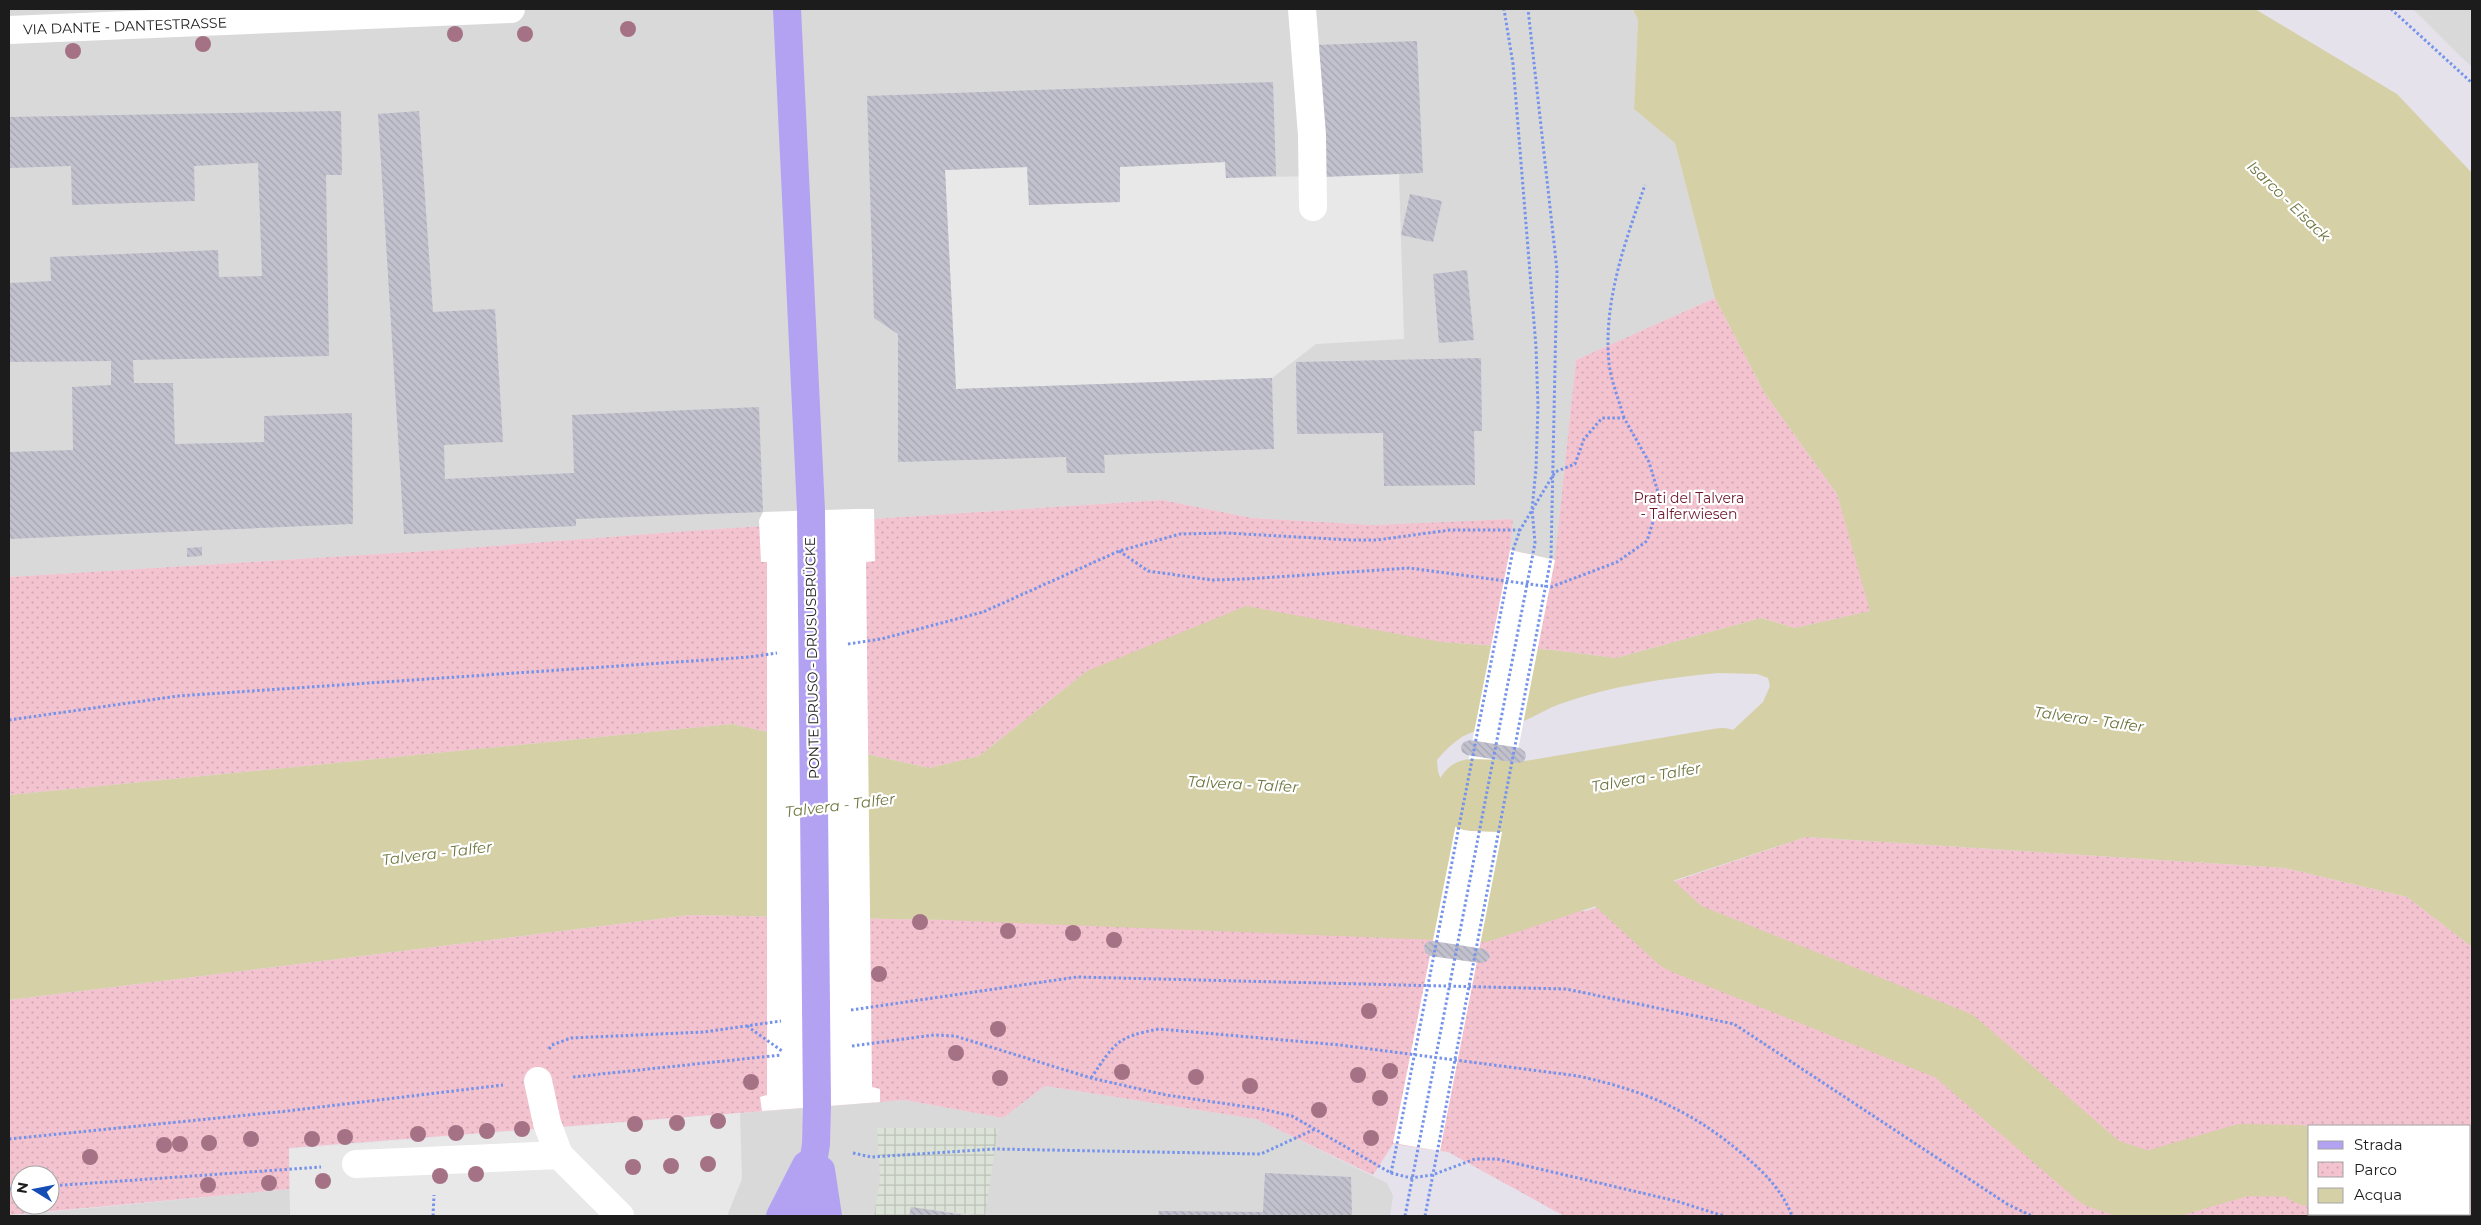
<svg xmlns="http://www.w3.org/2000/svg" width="2481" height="1225" viewBox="0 0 2481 1225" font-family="Montserrat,sans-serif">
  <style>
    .residential { fill: #d9d9da }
    .park { fill: url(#park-dots); fill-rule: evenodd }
    .parking { fill: #e8e8e8 }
    .plaza { fill: url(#plaza-grid) }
    .water { fill: #d6d0a7; fill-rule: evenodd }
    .pier { fill: #fff }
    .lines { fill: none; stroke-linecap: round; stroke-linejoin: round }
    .river { stroke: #d6d0a7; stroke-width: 72 }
    .building { fill: url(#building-back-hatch) }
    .path { stroke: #7593eb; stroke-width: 3; stroke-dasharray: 2.5 2.5; stroke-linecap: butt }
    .minor { stroke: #fff; stroke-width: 28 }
    .major { stroke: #b3a2f2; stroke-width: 28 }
    .tree { fill: #a47284 }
    .labels { text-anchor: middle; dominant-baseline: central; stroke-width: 4.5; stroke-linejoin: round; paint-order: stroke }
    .street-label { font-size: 14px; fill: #1c1c1c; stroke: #fff }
    .park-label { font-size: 14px; fill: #6e162e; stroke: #fff }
    .water-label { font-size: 15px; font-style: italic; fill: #6e763f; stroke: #fff }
  </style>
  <defs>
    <pattern id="park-dots" width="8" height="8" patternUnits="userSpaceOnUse" patternTransform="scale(1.25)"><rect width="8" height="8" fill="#f3c3d0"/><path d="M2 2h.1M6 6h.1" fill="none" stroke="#d0a7b2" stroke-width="1.8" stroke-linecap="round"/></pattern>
    <pattern id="plaza-grid" width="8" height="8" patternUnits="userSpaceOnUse" patternTransform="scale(1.25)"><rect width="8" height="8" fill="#dbe2d7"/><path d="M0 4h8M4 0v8" fill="none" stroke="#bbc1b8"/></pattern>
    <pattern id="building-back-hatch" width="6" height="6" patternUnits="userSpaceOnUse" patternTransform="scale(1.25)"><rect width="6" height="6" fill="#c2c1ce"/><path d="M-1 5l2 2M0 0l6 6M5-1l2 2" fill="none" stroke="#a6a5b0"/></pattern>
  </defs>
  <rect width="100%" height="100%" fill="#e5e2ec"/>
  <path class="residential" d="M 9,9 L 1633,9 L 1638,20 L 1634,109 L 1675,143 L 1715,298 L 1576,360 L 1556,560 L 1510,550 L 1513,519 L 1373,525 L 1252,518 L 1162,500 L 688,531 L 428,551 L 9,577 Z
    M 2413,9 L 2472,9 L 2472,67 L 2458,54 Z
    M 1045,1086 L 1256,1119 L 1387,1183 L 1393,1196 L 1390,1216 L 9,1216 L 290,1189 L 289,1149 L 905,1100 L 1003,1118 Z"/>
  <path class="park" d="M 1715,298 L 1765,394 L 1837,494 L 1871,611 L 1795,628 L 1761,618 L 1616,658 L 1553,650 L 1442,642 L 1087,671 L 979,756 L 929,768 L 732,724 L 9,795 L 9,577 L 428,551 L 688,531 L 1162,500 L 1252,518 L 1373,525 L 1513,519 L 1510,550 L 1555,560 L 1576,360 Z
    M 1806,837 L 2285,868 L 2407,897 L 2472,947 L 2472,1216 L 1564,1216 L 1448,1152 L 1393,1144 L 1373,1175 L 1256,1119 L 1045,1086 L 1003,1118 L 905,1100 L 289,1148 L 290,1189 L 9,1215 L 9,1000 L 690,915 L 944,920 L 1586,911 ZM 2310,1126 L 2470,1126 L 2470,1214 L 2310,1214 ZM 20,1175 L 50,1175 L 50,1205 L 20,1205 Z"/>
  <path class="parking" d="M 1225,162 L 1226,178 L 1399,174 L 1404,339 L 1316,344 L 1272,378 L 956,389 L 945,170 L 1027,167 L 1029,205 L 1120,202 L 1120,167 Z
    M 740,1113 L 742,1179 L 727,1216 L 290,1216 L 289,1149 Z"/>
  <path class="plaza" d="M 877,1128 L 998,1128 L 985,1216 L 911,1207 L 909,1216 L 874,1216 L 880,1179 Z"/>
  <path class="water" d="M 1633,9 L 2255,9 L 2397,94 L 2472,173 L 2472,947 L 2407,897 L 2285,868 L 1806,837 L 1487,942 L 944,920 L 690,915 L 9,1000 L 9,795 L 732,724 L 929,768 L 979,756 L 1087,671 L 1246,606 L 1442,642 L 1553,650 L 1616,658 L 1761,618 L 1795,628 L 1870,611 L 1837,494 L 1765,394 L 1715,298 L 1675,143 L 1634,109 L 1638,20 ZM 1718,673 L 1757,674 L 1768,678 L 1770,686 L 1763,702 L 1734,729 L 1670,762 L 1589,795 L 1558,785 L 1536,782 L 1517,796 L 1458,792 L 1444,786 L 1438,772 L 1437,760 C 1449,746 1462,733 1481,730 C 1491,729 1502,729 1511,726 C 1528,721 1543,710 1560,704 C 1610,686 1665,678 1718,673 Z"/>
  <path class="pier" d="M 855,509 L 874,509 L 875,561 L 866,562 L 872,1087 L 880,1089 L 880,1102 L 762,1111 L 760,1097 L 767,1095 L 767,562 L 761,562 L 759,520 L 763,512 Z
    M 1510,550 L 1555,560 L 1440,1151 L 1393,1143 Z"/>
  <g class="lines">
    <path class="river" d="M 1472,795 L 1529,797 L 1722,764
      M 1561,826 L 1682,937 L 1954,1046 L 2101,1173 L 2147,1188 L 2243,1160 L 2298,1161 L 2310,1170
      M 2369,1214 L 2372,1216"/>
  </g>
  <path class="building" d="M 1417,41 L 1423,173 L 1323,177 L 1317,45 Z
    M 1273,82 L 1276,176 L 1226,178 L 1225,162 L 1120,167 L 1120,202 L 1029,205 L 1027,167 L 945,170 L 956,389 L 1272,378 L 1274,449 L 1104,455 L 1105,473 L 1067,473 L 1066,457 L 898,462 L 898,334 L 874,318 L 867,96 Z
    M 341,111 L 342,175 L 326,175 L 329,356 L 133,360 L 134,383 L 173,383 L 175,444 L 264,442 L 264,416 L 352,413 L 353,524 L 9,539 L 9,452 L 73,450 L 72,387 L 111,385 L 111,361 L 9,362 L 9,283 L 51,281 L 50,257 L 218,250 L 219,277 L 262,276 L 258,163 L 194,166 L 195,201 L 72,205 L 71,166 L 9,168 L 9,117 Z
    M 419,111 L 433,312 L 495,309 L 503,442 L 444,445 L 445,479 L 574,473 L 572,415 L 759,407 L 763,512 L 576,519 L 576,526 L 404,534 L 378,114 Z
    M 1410,194 L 1442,201 L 1433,242 L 1401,235 Z
    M 1467,270 L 1474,340 L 1439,343 L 1433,274 Z
    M 1481,358 L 1482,431 L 1474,431 L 1475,485 L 1384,486 L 1383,433 L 1297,434 L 1296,362 Z
    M 202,547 L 202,556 L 187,557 L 187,548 Z
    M 1470,740 L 1520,748 L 1525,752 L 1526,757 L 1523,762 L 1517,763 L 1467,755 L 1462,752 L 1461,746 L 1464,742 Z
    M 1433,941 L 1484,949 L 1488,952 L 1490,957 L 1486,962 L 1480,963 L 1430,956 L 1425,952 L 1424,946 L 1427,942 Z
    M 1265,1173 L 1351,1177 L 1352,1216 L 1158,1216 L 1159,1211 L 1263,1212 Z
    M 911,1207 L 964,1215 L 964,1216 L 909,1216 Z"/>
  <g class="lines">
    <path class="path" d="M 2391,9 L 2472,83
      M 1624,418 C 1619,400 1611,381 1609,363 C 1603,302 1625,242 1645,185
      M 1119,551 L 1148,571 L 1212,580 L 1246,579 L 1409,568 L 1551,587 L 1617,562 L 1647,541 L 1660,499 L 1649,462 L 1624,418 L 1602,418 L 1584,439 L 1575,464 L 1555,472 L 1520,530 L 1513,550 L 1397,1144 L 1391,1173
      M 848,644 L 881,639 L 983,612 L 1119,551 L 1180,534 L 1226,533 L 1351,540 L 1377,540 L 1450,530 L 1520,530
      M 9,720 L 178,696 L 750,657 L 777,653
      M 851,1010 L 1077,977 L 1566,989 L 1734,1024 L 2007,1204 L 2032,1216
      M 747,1026 L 782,1051
      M 852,1046 L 934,1035 L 955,1036 L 1091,1078 L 1166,1095 L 1262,1109 L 1292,1116 L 1391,1173 L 1411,1178 L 1432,1175 L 1475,1159 L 1497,1159 L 1676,1201 L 1724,1216
      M 549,1049 L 552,1045 L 571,1038 L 704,1032 L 781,1021
      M 573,1077 L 781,1055
      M 1091,1078 C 1115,1043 1116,1037 1159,1029 L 1340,1045 L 1578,1076 C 1646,1091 1693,1111 1746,1157 C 1765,1173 1783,1192 1792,1216
      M 9,1139 L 287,1111 L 503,1085
      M 853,1153 L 871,1157 L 995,1149 L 1261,1154 L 1315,1129
      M 50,1186 L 321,1167
      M 9,1189 L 20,1188
      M 433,1216 L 434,1195
      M 1405,1216 L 1535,543 L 1532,509 L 1536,469 L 1538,406 L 1536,347 L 1513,64 L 1504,9
      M 1425,1216 L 1551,558 L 1557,270 L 1528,9"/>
    <path class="minor" d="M 1302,9 L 1312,135 L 1313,207
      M 9,30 L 511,9
      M 538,1081 L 547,1123 L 559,1155
      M 356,1164 L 559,1155 L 620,1216"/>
    <path class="major" d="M 787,9 L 811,511 L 817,1105 L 816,1144 L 805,1216
      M 821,1170 L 828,1216
      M 780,1216 L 806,1165"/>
  </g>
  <g class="tree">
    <circle cx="628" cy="29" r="8"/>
    <circle cx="455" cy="34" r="8"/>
    <circle cx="525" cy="34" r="8"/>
    <circle cx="203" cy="44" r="8"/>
    <circle cx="73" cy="51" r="8"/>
    <circle cx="920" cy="922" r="8"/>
    <circle cx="1008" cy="931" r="8"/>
    <circle cx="1073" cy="933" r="8"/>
    <circle cx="1114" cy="940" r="8"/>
    <circle cx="879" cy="974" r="8"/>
    <circle cx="1369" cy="1011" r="8"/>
    <circle cx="998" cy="1029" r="8"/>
    <circle cx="956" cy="1053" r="8"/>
    <circle cx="1390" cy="1071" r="8"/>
    <circle cx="1122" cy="1072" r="8"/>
    <circle cx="1358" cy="1075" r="8"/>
    <circle cx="1196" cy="1077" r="8"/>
    <circle cx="1000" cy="1078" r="8"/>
    <circle cx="751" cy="1082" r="8"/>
    <circle cx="1250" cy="1086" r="8"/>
    <circle cx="1380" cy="1098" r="8"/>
    <circle cx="1319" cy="1110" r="8"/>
    <circle cx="718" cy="1121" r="8"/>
    <circle cx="677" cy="1123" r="8"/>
    <circle cx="635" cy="1124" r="8"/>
    <circle cx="522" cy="1129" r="8"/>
    <circle cx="487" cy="1131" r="8"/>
    <circle cx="456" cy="1133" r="8"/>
    <circle cx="418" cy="1134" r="8"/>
    <circle cx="345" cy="1137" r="8"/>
    <circle cx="1371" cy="1138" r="8"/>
    <circle cx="251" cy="1139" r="8"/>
    <circle cx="312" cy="1139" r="8"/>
    <circle cx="209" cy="1143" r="8"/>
    <circle cx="180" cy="1144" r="8"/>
    <circle cx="164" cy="1145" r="8"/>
    <circle cx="90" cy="1157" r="8"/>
    <circle cx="708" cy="1164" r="8"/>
    <circle cx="671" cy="1166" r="8"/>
    <circle cx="633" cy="1167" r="8"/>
    <circle cx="476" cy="1174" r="8"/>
    <circle cx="440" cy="1176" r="8"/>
    <circle cx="323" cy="1181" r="8"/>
    <circle cx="269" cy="1183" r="8"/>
    <circle cx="208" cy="1185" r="8"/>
  </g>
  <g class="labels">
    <g class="street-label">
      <text transform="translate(125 26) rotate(-2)">VIA DANTE - DANTESTRASSE</text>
      <text transform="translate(812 658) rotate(-91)">PONTE DRUSO - DRUSUSBRÜCKE</text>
    </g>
    <g class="park-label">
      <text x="1689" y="498">Prati del Talvera<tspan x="1689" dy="16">- Talferwiesen</tspan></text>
    </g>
    <g class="water-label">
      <text transform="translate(2289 201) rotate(44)">Isarco - Eisack</text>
      <text transform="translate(2089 719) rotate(8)">Talvera - Talfer</text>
      <text transform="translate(1646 777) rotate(-10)">Talvera - Talfer</text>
      <text transform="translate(1243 784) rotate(3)">Talvera - Talfer</text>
      <text transform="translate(840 805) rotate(-7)">Talvera - Talfer</text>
      <text transform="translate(437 853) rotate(-7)">Talvera - Talfer</text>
    </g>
  </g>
  <rect width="2481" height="1225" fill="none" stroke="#1c1c1c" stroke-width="20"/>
  <rect x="2308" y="1125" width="162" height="90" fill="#ffffff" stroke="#a4a4a4"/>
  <rect x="2318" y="1141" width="25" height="8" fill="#b3a2f2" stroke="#a4a4a4"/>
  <text x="2354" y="1150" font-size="15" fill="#1c1c1c">Strada</text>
  <rect x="2318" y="1162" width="25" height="15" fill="url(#park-dots)" stroke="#a4a4a4"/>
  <text x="2354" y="1175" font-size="15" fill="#1c1c1c">Parco</text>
  <rect x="2318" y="1188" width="25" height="15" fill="#d6d0a7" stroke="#a4a4a4"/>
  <text x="2354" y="1200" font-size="15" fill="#1c1c1c">Acqua</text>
  <g transform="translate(35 1190) rotate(280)"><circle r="24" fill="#ffffff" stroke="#a4a4a4"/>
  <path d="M0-4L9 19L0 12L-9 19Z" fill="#144db4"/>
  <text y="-8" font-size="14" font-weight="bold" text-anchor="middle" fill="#1c1c1c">N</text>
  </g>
</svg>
